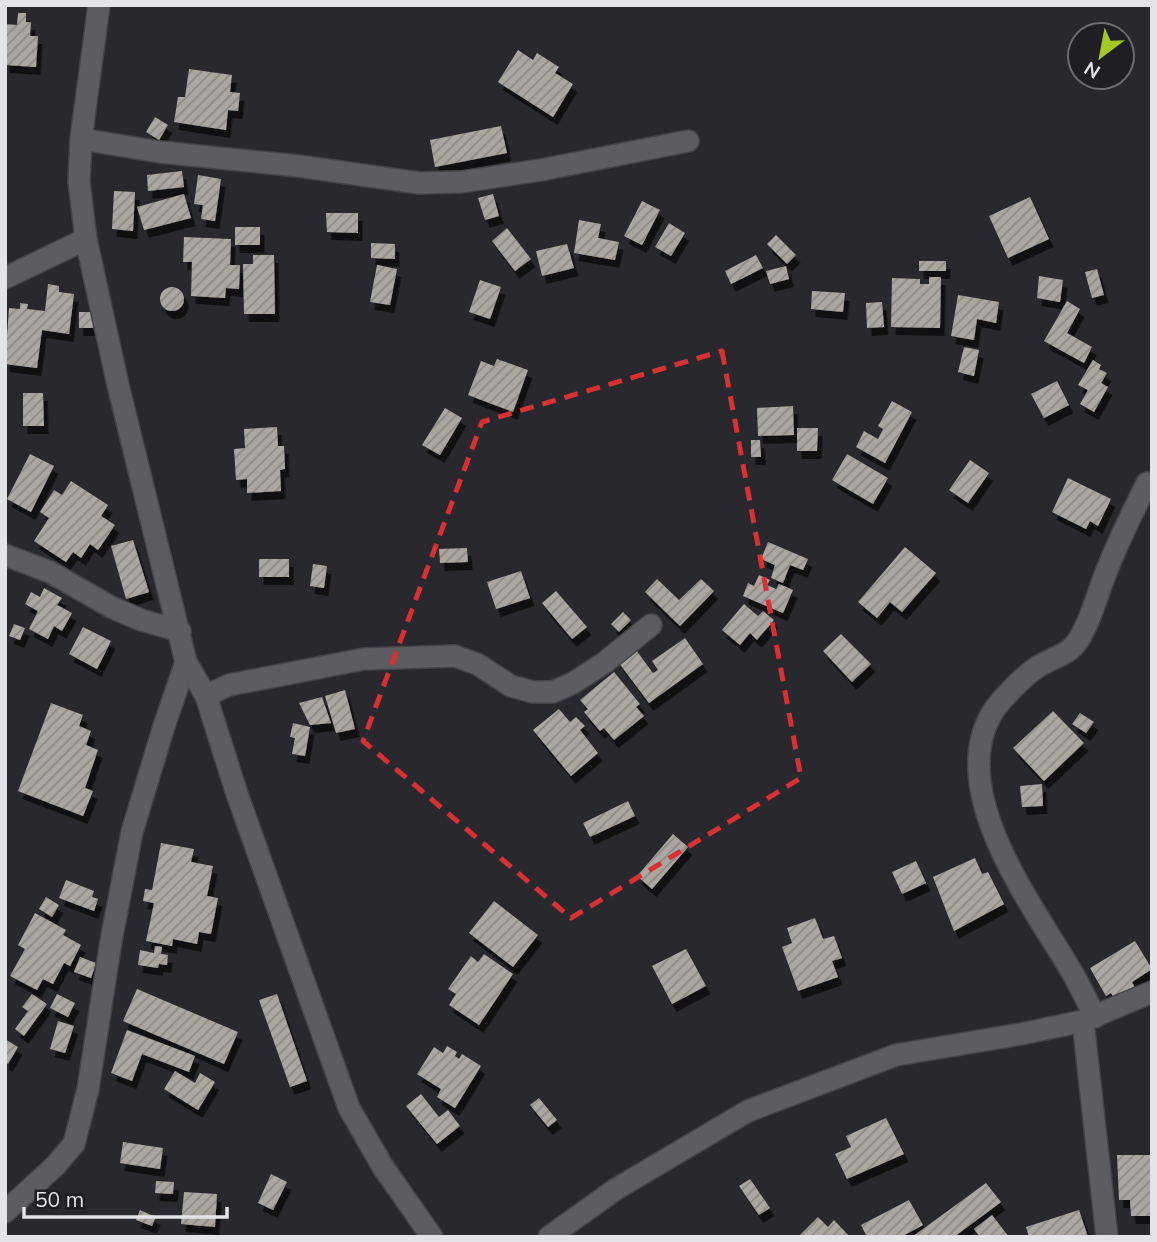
<svg xmlns="http://www.w3.org/2000/svg" width="1157" height="1242" viewBox="0 0 1157 1242" font-family="Mulish,sans-serif">
  <style>
    .building { fill: url(#building-hatch); filter: url(#shadow) }
    .lines { fill: none; stroke-linecap: round; stroke-linejoin: round }
    .street-casing { stroke: #444448; stroke-width: 24 }
    .street { stroke: #5d5c63; stroke-width: 21 }
    .marked { fill: none; stroke: #d73132; stroke-width: 5; stroke-dasharray: 14 9; stroke-linejoin: round }
  </style>
  <defs>
    <pattern id="building-hatch" width="6" height="6" patternUnits="userSpaceOnUse" patternTransform="scale(1.75)"><rect width="6" height="6" fill="#aca6a0"/><path d="M-1 1l2-2M0 6l6-6M5 7l2-2" fill="none" stroke="#8d8985"/></pattern>
    <filter id="shadow"><feDropShadow dx="4.5" dy="8" stdDeviation="0" flood-color="#0009"/></filter>
  </defs>
  <rect width="100%" height="100%" fill="#29282e"/>
  <path class="building" d="M 18,13 L 26,13 L 26,22 L 31,22 L 30,36 L 38,36 L 36,67 L 5,65 L 5,24 L 17,25 Z
    M 518,50 L 533,60 L 537,53 L 559,67 L 555,73 L 573,84 L 553,117 L 498,82 Z
    M 189,69 L 232,75 L 230,92 L 240,93 L 238,111 L 228,110 L 226,130 L 174,122 L 178,97 L 185,97 Z
    M 155,117 L 168,125 L 159,140 L 146,132 Z
    M 501,126 L 507,153 L 435,167 L 430,140 Z
    M 182,171 L 184,187 L 148,191 L 147,175 Z
    M 198,175 L 221,179 L 215,221 L 201,219 L 203,205 L 194,204 Z
    M 114,191 L 135,192 L 133,231 L 112,229 Z
    M 184,194 L 191,218 L 144,230 L 137,207 Z
    M 493,194 L 499,216 L 485,220 L 478,198 Z
    M 1030,197 L 1049,239 L 1008,258 L 989,216 Z
    M 642,201 L 660,210 L 642,245 L 624,236 Z
    M 326,213 L 358,213 L 358,233 L 327,232 Z
    M 579,220 L 601,224 L 598,238 L 619,242 L 615,260 L 574,253 Z
    M 669,223 L 685,233 L 671,256 L 655,247 Z
    M 235,227 L 260,227 L 260,245 L 235,245 Z
    M 507,228 L 531,259 L 515,271 L 492,241 Z
    M 776,235 L 796,255 L 787,264 L 767,244 Z
    M 184,237 L 231,239 L 230,265 L 240,265 L 239,289 L 226,288 L 225,298 L 191,296 L 192,262 L 183,262 Z
    M 371,243 L 395,244 L 395,259 L 371,258 Z
    M 567,244 L 574,268 L 542,276 L 536,251 Z
    M 253,255 L 274,255 L 275,314 L 244,314 L 243,264 L 253,264 Z
    M 756,255 L 763,268 L 731,284 L 725,271 Z
    M 919,261 L 946,261 L 946,271 L 919,271 Z
    M 377,265 L 397,269 L 390,305 L 370,302 Z
    M 786,266 L 789,279 L 770,284 L 766,271 Z
    M 1097,269 L 1104,295 L 1092,298 L 1085,272 Z
    M 1039,276 L 1063,280 L 1060,302 L 1037,298 Z
    M 929,277 L 941,277 L 940,328 L 891,327 L 892,278 L 920,279 L 920,284 L 929,284 Z
    M 480,280 L 501,287 L 490,319 L 469,312 Z
    M 48,284 L 59,286 L 59,292 L 74,294 L 69,334 L 42,330 L 37,368 L 5,364 L 9,308 L 20,309 L 20,303 L 28,304 L 27,309 L 45,311 Z
    M160 299a12 12 0 1 1 24 0a12 12 0 1 1-24 0Z
    M 812,291 L 845,293 L 843,312 L 811,309 Z
    M 958,295 L 999,302 L 996,323 L 977,319 L 974,340 L 951,336 Z
    M 1067,301 L 1080,309 L 1067,333 L 1092,347 L 1084,363 L 1044,341 Z
    M 882,302 L 884,327 L 867,328 L 866,303 Z
    M 79,312 L 94,312 L 94,328 L 79,328 Z
    M 964,347 L 979,350 L 974,376 L 958,372 Z
    M 497,359 L 528,370 L 513,412 L 468,395 L 481,361 L 494,366 Z
    M 1093,360 L 1101,365 L 1099,369 L 1107,373 L 1101,383 L 1108,387 L 1094,412 L 1080,404 L 1088,390 L 1078,385 Z
    M 1057,381 L 1069,405 L 1044,418 L 1031,394 Z
    M 23,393 L 43,393 L 44,426 L 23,426 Z
    M 892,401 L 912,412 L 885,463 L 856,447 L 864,431 L 878,439 L 883,429 L 878,426 Z
    M 793,406 L 794,435 L 758,436 L 757,408 Z
    M 445,408 L 462,418 L 440,455 L 422,445 Z
    M 277,427 L 278,446 L 284,446 L 285,469 L 280,470 L 281,491 L 247,493 L 247,479 L 236,480 L 234,449 L 245,448 L 244,429 Z
    M 797,428 L 818,428 L 817,451 L 797,451 Z
    M 751,440 L 760,440 L 761,457 L 751,457 Z
    M 30,454 L 54,466 L 31,512 L 7,499 Z
    M 847,454 L 888,478 L 873,504 L 832,480 Z
    M 970,460 L 989,473 L 968,503 L 949,490 Z
    M 1068,478 L 1111,499 L 1098,526 L 1090,521 L 1086,529 L 1052,512 Z
    M 71,481 L 108,505 L 101,516 L 115,525 L 98,550 L 90,544 L 81,558 L 73,552 L 66,562 L 34,541 L 49,518 L 40,512 L 54,490 L 62,495 Z
    M 133,540 L 149,592 L 126,599 L 111,546 Z
    M 768,542 L 808,559 L 803,570 L 790,565 L 783,583 L 771,578 L 775,565 L 761,559 Z
    M 905,547 L 936,573 L 902,612 L 890,602 L 877,618 L 858,602 Z
    M 467,548 L 468,562 L 440,563 L 439,549 Z
    M 259,559 L 289,559 L 289,577 L 259,577 Z
    M 313,564 L 327,566 L 324,588 L 310,586 Z
    M 521,571 L 530,598 L 496,609 L 487,582 Z
    M 759,575 L 770,580 L 767,585 L 776,589 L 779,584 L 793,590 L 783,613 L 743,596 L 748,583 L 754,586 Z
    M 657,579 L 679,600 L 701,579 L 714,591 L 680,626 L 645,592 Z
    M 44,588 L 62,598 L 57,605 L 72,613 L 62,631 L 54,626 L 48,639 L 29,629 L 38,611 L 25,604 L 31,592 L 40,597 Z
    M 556,591 L 587,627 L 572,639 L 542,603 Z
    M 744,604 L 758,616 L 763,611 L 774,620 L 757,640 L 750,633 L 740,645 L 722,630 Z
    M 623,612 L 631,620 L 619,632 L 611,624 Z
    M 14,624 L 25,628 L 20,640 L 9,636 Z
    M 83,627 L 111,641 L 97,669 L 69,654 Z
    M 841,634 L 871,664 L 852,682 L 823,651 Z
    M 685,638 L 703,664 L 649,703 L 619,663 L 636,650 L 653,673 L 658,670 L 652,661 Z
    M 614,672 L 640,704 L 636,707 L 644,716 L 614,740 L 604,728 L 600,731 L 584,712 L 588,709 L 580,700 Z
    M 345,690 L 355,729 L 336,733 L 325,696 Z
    M 322,697 L 331,723 L 310,725 L 299,703 Z
    M 51,703 L 83,715 L 79,726 L 91,731 L 86,745 L 98,750 L 85,788 L 93,791 L 83,816 L 18,791 Z
    M 559,709 L 570,722 L 576,717 L 585,726 L 580,730 L 598,753 L 571,776 L 533,730 Z
    M 1053,711 L 1084,743 L 1044,781 L 1013,748 Z
    M 1080,713 L 1094,722 L 1086,733 L 1072,724 Z
    M 293,723 L 310,727 L 305,756 L 292,754 L 295,738 L 290,737 Z
    M 1042,784 L 1043,806 L 1022,807 L 1020,786 Z
    M 628,801 L 635,816 L 590,837 L 583,823 Z
    M 673,834 L 688,847 L 652,889 L 637,876 Z
    M 161,843 L 194,849 L 191,862 L 213,866 L 207,896 L 218,898 L 211,934 L 199,932 L 197,944 L 173,939 L 172,946 L 146,941 L 154,903 L 143,901 L 145,889 L 152,890 Z
    M 975,858 L 982,874 L 988,872 L 1004,904 L 954,931 L 933,877 Z
    M 916,861 L 926,883 L 902,894 L 892,872 Z
    M 66,880 L 94,891 L 92,897 L 98,899 L 94,911 L 59,898 Z
    M 46,897 L 59,905 L 52,917 L 39,909 Z
    M 494,901 L 538,935 L 513,967 L 469,933 Z
    M 35,913 L 66,930 L 63,935 L 81,945 L 70,966 L 64,963 L 53,984 L 43,979 L 37,990 L 10,976 L 25,949 L 18,945 Z
    M 815,918 L 823,939 L 834,936 L 842,958 L 832,961 L 838,977 L 798,991 L 782,947 L 792,943 L 787,928 Z
    M 1135,941 L 1152,969 L 1132,982 L 1137,992 L 1117,1003 L 1111,993 L 1106,996 L 1090,968 Z
    M 155,946 L 162,947 L 161,954 L 168,955 L 167,965 L 159,964 L 158,968 L 138,965 L 140,950 L 154,953 Z
    M 686,949 L 706,986 L 672,1004 L 652,966 Z
    M 484,954 L 513,974 L 479,1025 L 449,1005 L 456,994 L 448,989 L 471,956 L 478,962 Z
    M 80,957 L 96,963 L 91,978 L 74,972 Z
    M 137,989 L 238,1032 L 224,1064 L 123,1021 Z
    M 32,994 L 47,1004 L 24,1036 L 15,1029 L 28,1011 L 22,1007 Z
    M 57,994 L 75,1003 L 68,1017 L 50,1008 Z
    M 277,994 L 307,1081 L 290,1087 L 259,1000 Z
    M 58,1021 L 74,1026 L 65,1053 L 50,1049 Z
    M 127,1030 L 195,1056 L 189,1072 L 142,1054 L 132,1081 L 111,1073 Z
    M 5,1039 L 18,1047 L 8,1064 L 5,1062 Z
    M 447,1046 L 457,1052 L 455,1056 L 459,1059 L 462,1054 L 481,1066 L 455,1108 L 437,1097 L 441,1089 L 417,1074 L 434,1047 L 443,1053 Z
    M 175,1071 L 195,1083 L 200,1073 L 215,1082 L 198,1110 L 164,1089 Z
    M 421,1094 L 439,1117 L 448,1110 L 460,1126 L 437,1144 L 406,1106 Z
    M 539,1098 L 557,1120 L 548,1127 L 530,1105 Z
    M 886,1118 L 904,1154 L 847,1179 L 835,1154 L 851,1147 L 846,1136 Z
    M 123,1142 L 163,1148 L 160,1169 L 120,1163 Z
    M 1117,1155 L 1152,1155 L 1152,1216 L 1131,1216 L 1130,1200 L 1119,1200 Z
    M 271,1174 L 287,1182 L 273,1210 L 258,1203 Z
    M 750,1179 L 770,1208 L 759,1215 L 739,1186 Z
    M 156,1181 L 174,1182 L 173,1194 L 155,1193 Z
    M 986,1183 L 1001,1202 L 954,1237 L 912,1237 Z
    M 184,1192 L 217,1194 L 215,1227 L 181,1224 Z
    M 909,1200 L 923,1225 L 901,1237 L 867,1237 L 861,1225 Z
    M 140,1210 L 156,1217 L 152,1226 L 136,1220 Z
    M 1079,1210 L 1088,1237 L 1029,1237 L 1026,1227 Z
    M 992,1215 L 1009,1237 L 980,1237 L 974,1229 Z
    M 818,1217 L 828,1227 L 834,1220 L 850,1237 L 798,1237 Z"/>
  <g class="lines">
    <g class="street-casing">
      <path id="street" d="M 99,5 L 81,139 L 79,182 L 86,239 L 118,385 L 186,662 L 206,696 L 237,794 L 349,1108 L 383,1167 L 432,1237
        M 81,139 L 160,152 L 298,166 L 419,183 L 461,182 L 541,170 L 688,141
        M 5,278 L 86,239
        M 5,555 L 50,572 L 111,607 L 141,620 L 180,631
        M 206,696 L 229,685 L 364,659 L 455,656 L 477,664 L 511,686 L 533,692 L 553,692 L 573,683 L 604,663 L 651,625
        M 1095,1017 C 1088,1003 1081,988 1073,974 C 1035,908 945,793 992,713 C 999,701 1024,676 1036,668 C 1052,657 1069,656 1079,639 C 1091,620 1097,595 1105,575 C 1117,543 1132,514 1147,483
        M 1083,1021 L 1107,1237
        M 5,1212 L 55,1166 L 74,1144 L 88,1089 L 111,941 L 132,832 L 164,726 L 186,662
        M 549,1237 L 616,1189 L 748,1111 L 896,1055 L 1021,1034 L 1083,1021 L 1152,992"/>
    </g>
    <use href="#street" class="street"/>
  </g>
  <path class="marked" d="M 722,351 L 801,778 L 571,918 L 363,741 L 482,422 Z"/>
  <rect width="1157" height="1242" fill="none" stroke="#e4e4e8" stroke-width="14"/>
  <g transform="translate(1101 56) rotate(212)"><circle r="33" fill="#1f1e24" stroke="#6e6d72" stroke-width="2"/>
  <path d="M0-5L12 26L0 18L-12 26Z" fill="#a2c928"/>
  <text y="-10" font-size="19" font-weight="bold" text-anchor="middle" fill="#e4e4e8">N</text>
  </g>
  <path d="M24 1207v10h203v-10" fill="none" stroke="#e4e4e8" stroke-width="3.5"/>
  <text x="35" y="1207" font-size="21" fill="#e4e4e8" stroke="#1f1e24" stroke-width="5" paint-order="stroke">50 m</text>
</svg>
